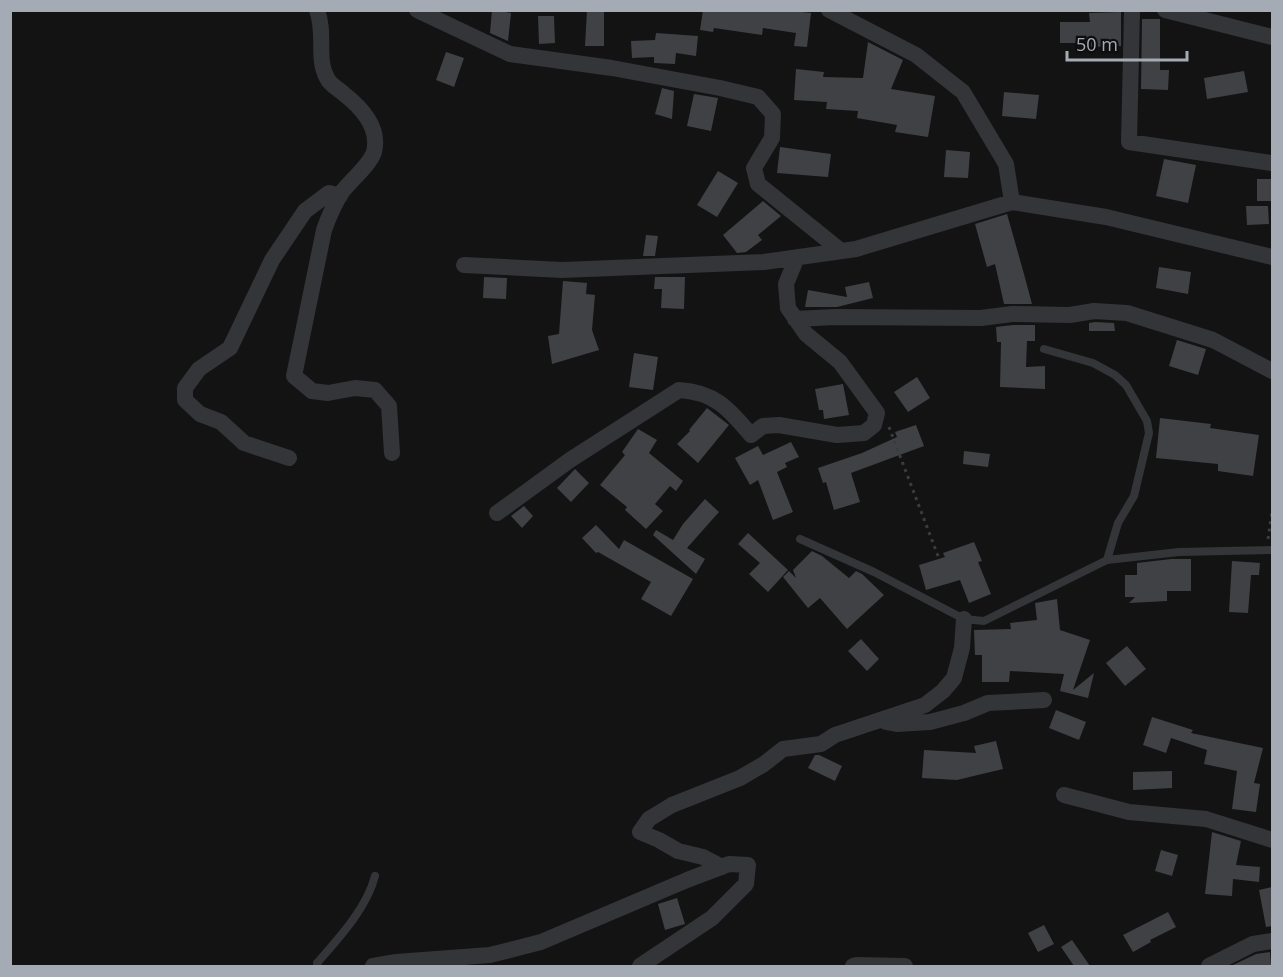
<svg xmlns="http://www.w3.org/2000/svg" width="1283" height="977" viewBox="0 0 1283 977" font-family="'Open Sans',sans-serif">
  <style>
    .building { fill: #3f4144 }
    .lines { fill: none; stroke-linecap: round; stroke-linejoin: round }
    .path { stroke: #3a3c40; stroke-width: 3; stroke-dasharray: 3 4.5; stroke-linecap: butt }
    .lane { stroke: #343539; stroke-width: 8 }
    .street { stroke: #343539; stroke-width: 16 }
  </style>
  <rect width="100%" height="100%" fill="#131314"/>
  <path class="building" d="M 492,10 L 511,13 L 508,41 L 490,33 Z
    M 587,10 L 604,10 L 604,46 L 585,46 Z
    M 703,10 L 784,10 L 811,13 L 807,47 L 794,46 L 796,33 L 763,28 L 762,35 L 714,28 L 713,32 L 700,30 Z
    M 1121,12 L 1121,46 L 1090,47 L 1090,43 L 1060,43 L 1060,22 L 1090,22 L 1089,13 Z
    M 538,16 L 554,16 L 555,43 L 539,44 Z
    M 1142,19 L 1160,19 L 1160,70 L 1169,70 L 1168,90 L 1141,89 Z
    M 656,33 L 698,36 L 696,56 L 676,53 L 675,64 L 654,63 L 654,57 L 632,58 L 631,41 L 655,40 Z
    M 868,42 L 903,60 L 891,89 L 935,96 L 928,137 L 895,132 L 897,125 L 857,118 L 858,111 L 826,109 L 827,102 L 794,100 L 796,69 L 824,72 L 823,77 L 863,78 Z
    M 446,52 L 464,58 L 454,87 L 436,80 Z
    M 1244,71 L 1248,92 L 1207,99 L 1204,78 Z
    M 662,88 L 674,91 L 672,119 L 655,114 Z
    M 1004,92 L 1039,95 L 1036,119 L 1002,116 Z
    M 694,94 L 718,98 L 711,131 L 687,126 Z
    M 780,147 L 831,154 L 828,177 L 777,173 Z
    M 946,150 L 970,152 L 968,178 L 944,177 Z
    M 1164,159 L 1196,165 L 1188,203 L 1156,196 Z
    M 718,171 L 738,183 L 717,217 L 697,205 Z
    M 1257,179 L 1272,179 L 1272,201 L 1257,201 Z
    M 763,201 L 781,216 L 758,235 L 762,240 L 746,252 L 737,253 L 723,235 Z
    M 1246,206 L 1268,206 L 1269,224 L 1247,225 Z
    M 1007,214 L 1024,274 L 1032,304 L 1004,304 L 995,264 L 987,267 L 975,224 Z
    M 646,235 L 658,236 L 655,256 L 643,256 Z
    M 1159,267 L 1191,272 L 1188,294 L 1156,288 Z
    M 484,277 L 507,278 L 506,299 L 483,298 Z
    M 655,277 L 685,277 L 684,309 L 661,308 L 662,289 L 654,289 Z
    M 563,281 L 587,283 L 586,294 L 595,295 L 592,330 L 599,350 L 552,364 L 548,336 L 559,334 Z
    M 869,282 L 873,298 L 837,307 L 805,307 L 808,290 L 847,297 L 845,287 Z
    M 1095,322 L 1114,323 L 1115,331 L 1089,331 L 1089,323 Z
    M 1013,325 L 1035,325 L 1035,341 L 1027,341 L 1026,367 L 1045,366 L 1045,389 L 1000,387 L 1001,342 L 997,342 L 996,327 Z
    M 1177,340 L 1206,349 L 1198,375 L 1169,366 Z
    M 634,353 L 658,357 L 653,390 L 629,387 Z
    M 917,377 L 930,398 L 908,412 L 894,392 Z
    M 843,384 L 849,415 L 824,419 L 823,410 L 819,410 L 815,389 Z
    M 707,408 L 729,425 L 698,463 L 677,444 L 690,431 L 689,430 Z
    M 1160,418 L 1211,424 L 1210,428 L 1259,435 L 1253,476 L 1218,471 L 1218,464 L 1156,458 Z
    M 916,425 L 924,446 L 851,473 L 860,502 L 834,510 L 826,482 L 823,483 L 818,468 L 862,453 L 897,437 L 895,432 Z
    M 638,429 L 657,440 L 649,453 L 683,481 L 676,491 L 670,486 L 655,504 L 663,511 L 646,529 L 625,510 L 627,507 L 600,485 L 625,455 L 622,452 Z
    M 791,442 L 799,457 L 785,463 L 787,467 L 777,472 L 793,512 L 773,520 L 758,480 L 750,485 L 735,458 L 758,446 L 763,455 Z
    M 964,451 L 990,454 L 988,467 L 963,464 Z
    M 575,469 L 589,483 L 571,502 L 557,488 Z
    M 705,499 L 719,512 L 687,548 L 705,559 L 696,574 L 653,535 L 656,530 L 673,540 L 683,524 Z
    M 524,506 L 533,516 L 522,528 L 511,516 Z
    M 596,525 L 619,549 L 624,540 L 693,579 L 671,616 L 641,599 L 651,582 L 598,552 L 596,553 L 582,538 Z
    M 748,533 L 788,570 L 768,592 L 749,574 L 760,563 L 738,544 Z
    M 974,542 L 982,561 L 978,562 L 991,594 L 969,603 L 960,580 L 926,590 L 919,565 L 945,557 L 943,553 Z
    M 812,551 L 822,556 L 849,578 L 856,571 L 862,574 L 884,595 L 847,629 L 820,598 L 808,608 L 783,577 L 789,571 L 796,578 L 793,570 Z
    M 1171,559 L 1191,559 L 1191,591 L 1167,591 L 1167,601 L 1129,603 L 1135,597 L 1125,597 L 1125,575 L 1137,575 L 1137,563 Z
    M 1232,561 L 1260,563 L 1259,575 L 1251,575 L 1248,613 L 1229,612 Z
    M 1057,599 L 1060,630 L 1090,640 L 1073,690 L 1094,673 L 1088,698 L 1060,691 L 1064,674 L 1010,671 L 1009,682 L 982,682 L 982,655 L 975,655 L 974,630 L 1011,629 L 1010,623 L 1037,620 L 1035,603 Z
    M 861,639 L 879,659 L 867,671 L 848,651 Z
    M 1127,646 L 1146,669 L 1125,686 L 1106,663 Z
    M 1056,710 L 1086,722 L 1079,740 L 1049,728 Z
    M 1152,717 L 1193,730 L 1191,733 L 1263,748 L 1254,783 L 1260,784 L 1256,812 L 1232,809 L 1237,771 L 1204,764 L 1207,750 L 1171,738 L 1166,753 L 1143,745 Z
    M 996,741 L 1003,769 L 957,780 L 922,778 L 924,750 L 976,753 L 974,746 Z
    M 815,755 L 819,755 L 842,766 L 835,781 L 808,768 Z
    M 1172,771 L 1172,788 L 1133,790 L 1133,772 Z
    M 1212,832 L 1241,841 L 1236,865 L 1260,867 L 1259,882 L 1233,879 L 1232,896 L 1205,894 Z
    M 1161,850 L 1178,855 L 1172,876 L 1155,871 Z
    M 1272,887 L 1272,926 L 1266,927 L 1259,890 Z
    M 677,898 L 685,924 L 665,930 L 658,904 Z
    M 1168,912 L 1176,927 L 1150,940 L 1151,942 L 1133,952 L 1123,935 Z
    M 1044,925 L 1054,944 L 1038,952 L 1028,933 Z
    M 1072,940 L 1090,966 L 1074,966 L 1061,947 Z
    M 1270,952 L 1271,966 L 1231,966 L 1256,954 Z"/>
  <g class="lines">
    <path class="path" d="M 889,427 L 938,556
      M 1268,539 L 1272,512"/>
    <path class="lane" d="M 1044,349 L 1093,363 L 1115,375 L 1126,385 L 1147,421 L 1149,433 L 1134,496 L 1118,523 L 1107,560
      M 800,539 L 874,572 L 964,619 L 984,621 L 1107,560 L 1179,552 L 1272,550
      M 318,966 L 317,963 C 338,939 367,908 375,876"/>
    <path class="street" d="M 317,10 C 326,35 316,59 327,78 C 330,85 339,89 344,94 C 362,108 380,128 374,152 C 370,165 350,181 342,192 C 334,204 329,216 324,230 L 294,376 L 312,391 L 328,393 L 355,388 L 375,390 L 389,406 L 392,453
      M 417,10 L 510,54 L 612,68 L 720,88 L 758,97 L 773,114 L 772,138 L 754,168 L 758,184 L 841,251
      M 829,10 L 916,55 L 963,92 L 1006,164 L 1012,202
      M 1165,10 L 1272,37
      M 1132,11 L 1129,142 L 1272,163
      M 464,265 L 562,270 L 764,262 L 856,249 L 1012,202 L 1106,217 L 1272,257
      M 795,319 L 835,317 L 981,318 L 1012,314 L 1070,315 L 1094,311 L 1127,313 L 1213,340 L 1272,371
      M 289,458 L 244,443 L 221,422 L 200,414 L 185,400 L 185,388 L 199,369 L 230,348 L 272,260 L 305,211 L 329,193 L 340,196
      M 497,513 L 570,460 L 679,390 C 715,392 729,409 751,435 L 763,426 L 779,425 L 837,435 L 864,433 L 874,425 L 877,413 L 840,362 L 806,334 L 788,308 L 786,284 L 797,257
      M 886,722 L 897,724 L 930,722 L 964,713 L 988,703 L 1044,700
      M 1064,795 L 1129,812 L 1206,819 L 1272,840
      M 722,867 L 703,857 L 678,851 L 659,840 L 640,832 L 649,819 L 672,805 L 740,778 L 764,764 L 783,749 L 821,744 L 835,735 L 925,705 L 943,691 L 954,678 L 962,648 L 964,619
      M 373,966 L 396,962 L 490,955 L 541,942 L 687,880 L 729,864 L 748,865 L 746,884 L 712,918 L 640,966
      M 853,966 L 856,965 L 905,966
      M 1209,966 L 1253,944 L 1272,941"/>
  </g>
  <rect width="1283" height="977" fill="none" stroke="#a5abb4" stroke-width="24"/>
  <path d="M1067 51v9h120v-9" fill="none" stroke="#a5abb4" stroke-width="3"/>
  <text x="1076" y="51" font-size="18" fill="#a5abb4" stroke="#0e0e0f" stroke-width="4.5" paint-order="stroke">50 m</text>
</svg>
